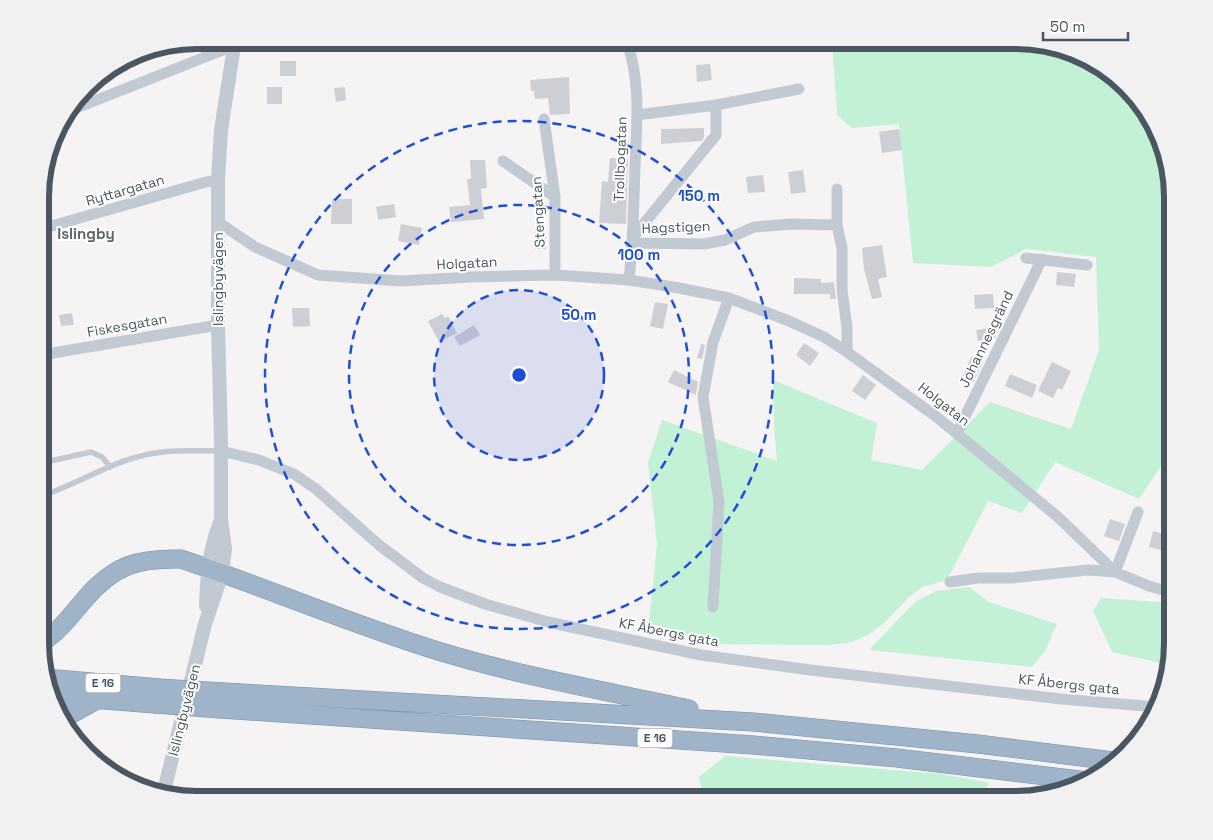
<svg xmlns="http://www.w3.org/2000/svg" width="1213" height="840" viewBox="0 0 1213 840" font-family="'Space Grotesk',sans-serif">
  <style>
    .green { fill: #c3f1d5 }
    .building { fill: #cdcfd5 }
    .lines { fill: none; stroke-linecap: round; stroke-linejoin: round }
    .trunk-casing { stroke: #7690ad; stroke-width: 19 }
    .service { stroke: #c1cad2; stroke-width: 5.5 }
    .minor { stroke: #c1cad2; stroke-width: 11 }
    .tertiary { stroke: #c1cad2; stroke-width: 14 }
    .trunk { stroke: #9fb4c9; stroke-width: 18 }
    .trunk-bridge-casing { stroke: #7690ad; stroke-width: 19; stroke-linecap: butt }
    .trunk-bridge { stroke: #9fb4c9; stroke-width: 18 }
    .ring { fill: none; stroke: #1d4ed8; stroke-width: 2.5; stroke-dasharray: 9 6 }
    .labels { text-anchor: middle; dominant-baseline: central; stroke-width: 4; stroke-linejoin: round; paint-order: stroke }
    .shield { fill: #fff; stroke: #808990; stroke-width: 1 }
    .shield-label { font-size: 12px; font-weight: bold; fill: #4a5661 }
    .street-label { font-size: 14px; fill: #4a5661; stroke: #fff }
    .neighbourhood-label { font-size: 15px; font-weight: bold; fill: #5f6368; stroke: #fff }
    .rim { fill: none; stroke: #4a5661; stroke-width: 6 }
    .centre { fill: #1d4ed8; stroke: #fff; stroke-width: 2.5 }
    .ring-label { font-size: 15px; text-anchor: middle; font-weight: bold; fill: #1d4ed8; stroke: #fff; stroke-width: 4; stroke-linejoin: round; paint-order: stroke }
  </style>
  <rect width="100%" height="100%" fill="#f5f3f3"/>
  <path class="green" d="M 637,40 L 702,40 L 697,46 L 640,50 Z
    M 832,40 L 1026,40 L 1067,48 L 1111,72 L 1157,127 L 1173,187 L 1173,448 L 1139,499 L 1055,462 L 1022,513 L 988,501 L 947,580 L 923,587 L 909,597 L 884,623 L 868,635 L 852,642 L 831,645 L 719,644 L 649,623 L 657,544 L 648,463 L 662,420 L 777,461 L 774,424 L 773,380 L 877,423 L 871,460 L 922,470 L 990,402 L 1071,429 L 1099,350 L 1096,257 L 1026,249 L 991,267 L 913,263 L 899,124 L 852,128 L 837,115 Z
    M 969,587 L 989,602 L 1057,624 L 1045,651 L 1032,667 L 869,650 L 915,602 L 936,591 Z
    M 1101,598 L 1173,603 L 1173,653 L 1170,665 L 1112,652 L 1093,611 Z
    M 725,756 L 942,774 L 990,783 L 976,800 L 704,800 L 699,777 Z"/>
  <path class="building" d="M 280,61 L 296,61 L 296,76 L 280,76 Z
    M 710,64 L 712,80 L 697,82 L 696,65 Z
    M 569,77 L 570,114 L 550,115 L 548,98 L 535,99 L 534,91 L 531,91 L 530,80 Z
    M 267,87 L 282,87 L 282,104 L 267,104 Z
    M 345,87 L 346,100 L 336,102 L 334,88 Z
    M 704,128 L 704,137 L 702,141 L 661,144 L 661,129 Z
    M 899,129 L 902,150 L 882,153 L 879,132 Z
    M 610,158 L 628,159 L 626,224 L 599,223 L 602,181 L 608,182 Z
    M 470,160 L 485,160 L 487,188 L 481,189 L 484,219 L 451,222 L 449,207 L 470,205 L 467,179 L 471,179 Z
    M 803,170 L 806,192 L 791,194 L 788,172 Z
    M 763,175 L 765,192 L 748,193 L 746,177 Z
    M 332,199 L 352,199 L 352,224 L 331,224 Z
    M 394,204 L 396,217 L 378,220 L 376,207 Z
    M 401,224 L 422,228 L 419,245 L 398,241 Z
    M 535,230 L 546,230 L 546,249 L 535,249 Z
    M 882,245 L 887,277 L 878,279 L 882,297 L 872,299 L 864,269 L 862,248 Z
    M 1057,272 L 1076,274 L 1074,287 L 1056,285 Z
    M 794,278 L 821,279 L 821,283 L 834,282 L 836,299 L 830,299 L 830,294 L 794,294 Z
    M 993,294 L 994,308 L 975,309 L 974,295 Z
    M 655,302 L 668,304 L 663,329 L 650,326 Z
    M 292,308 L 309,308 L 310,326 L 293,327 Z
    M 72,313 L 74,325 L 61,326 L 59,315 Z
    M 442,314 L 445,318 L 448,316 L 457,333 L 439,342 L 428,321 Z
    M 474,325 L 480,335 L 460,346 L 454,337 Z
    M 995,327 L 996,336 L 995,338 L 978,341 L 976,330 Z
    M 804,343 L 819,353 L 810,366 L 796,355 Z
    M 701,344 L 705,345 L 702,359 L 697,358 Z
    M 971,357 L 983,362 L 974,381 L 963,376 Z
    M 1052,362 L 1071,371 L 1062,390 L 1058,388 L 1053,398 L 1038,391 Z
    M 674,370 L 698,382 L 696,395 L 668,382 Z
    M 1010,374 L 1037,385 L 1032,398 L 1005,386 Z
    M 863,375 L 876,385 L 865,400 L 852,391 Z
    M 1110,519 L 1125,524 L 1119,541 L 1104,536 Z
    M 1153,531 L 1173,536 L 1173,553 L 1149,547 Z"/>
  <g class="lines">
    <g class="trunk-casing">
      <path id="trunk" d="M 41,643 C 60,631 71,615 85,599 C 114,565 138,558 181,559 C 267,588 351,624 438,651 C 520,676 605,691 689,709
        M 46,678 L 159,688
        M 224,692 L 753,722 L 978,744 L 1113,761
        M 52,696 L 155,704
        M 220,709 L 753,745 L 897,758 L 1088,781
        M 62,723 L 70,715 L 97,700"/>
    </g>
    <path class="service" d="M 41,463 L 91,452 L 102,457 L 110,467
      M 41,496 C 77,485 108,463 145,455 C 170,449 196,451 221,451"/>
    <path class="minor" d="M 626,40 C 641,78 637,125 635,165 C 634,203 633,242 629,280
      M 69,111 L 233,46
      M 637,115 L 716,105 L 799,89
      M 544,119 L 555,197 L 555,275
      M 503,161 L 555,197
      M 837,189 L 837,225 L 842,248 L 842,289 L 847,328 L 847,352
      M 218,222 L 255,247 L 318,275 L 401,281 L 471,277 L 555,275 L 629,280 L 679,288 L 729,298 L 789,321 L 824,337 L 847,352 L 938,418 L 1058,517 L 1115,572 L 1149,586 L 1173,593
      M 41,229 L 206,182 L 218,180
      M 633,237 L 716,135 L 716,105
      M 633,243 L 704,244 L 725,240 L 754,227 L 792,224 L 837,225
      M 1026,258 L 1087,265
      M 41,355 L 218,325
      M 957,433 L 1042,259
      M 221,451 L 259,460 L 294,474 L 316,489 L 379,545 L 423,578 L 440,587 L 485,604 L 548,622 L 701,655 L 810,670 L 1061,699 L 1157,707
      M 950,582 L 978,578 L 1012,578 L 1088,570 L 1115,572 L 1138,512
      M 713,607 L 719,502 L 703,397 L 713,342 L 729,298"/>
    <path class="tertiary" d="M 206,606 C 207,574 209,552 220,522
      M 163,795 L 205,624 L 222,574 L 225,549 L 221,519 L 221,441 L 218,325 L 218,180 L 221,130 L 235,40"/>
    <use href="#trunk" class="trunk"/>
    <g class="trunk-bridge-casing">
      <path id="trunk-bridge" d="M 159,688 L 224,692
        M 155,704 L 220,709"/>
    </g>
    <use href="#trunk-bridge" class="trunk-bridge"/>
  </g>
  <circle cx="519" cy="375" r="85" fill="#1d4ed8" fill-opacity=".12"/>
  <g class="ring">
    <circle cx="519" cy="375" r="85"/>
    <circle cx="519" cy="375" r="170"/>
    <circle cx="519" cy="375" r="254"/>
  </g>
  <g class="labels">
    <g class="shield">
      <rect x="85.5" y="673.5" width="35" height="19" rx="4"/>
      <rect x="637.5" y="728.5" width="35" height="19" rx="4"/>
    </g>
    <g class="shield-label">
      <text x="103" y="683">E 16</text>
      <text x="655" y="738">E 16</text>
    </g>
    <g class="street-label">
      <text transform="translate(620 159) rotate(-88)">Trollbogatan</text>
      <text transform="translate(125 190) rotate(-16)">Ryttargatan</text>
      <text transform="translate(538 212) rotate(-93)">Stengatan</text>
      <text transform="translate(676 227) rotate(-2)">Hagstigen</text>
      <text transform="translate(467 263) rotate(-3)">Holgatan</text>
      <text transform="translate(218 279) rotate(-90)">Islingbyvägen</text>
      <text transform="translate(127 325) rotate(-10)">Fiskesgatan</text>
      <text transform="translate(986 339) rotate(-64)">Johannesgränd</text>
      <text transform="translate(944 404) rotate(38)">Holgatan</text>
      <text transform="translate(669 632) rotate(11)">KF Åbergs gata</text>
      <text transform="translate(1069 684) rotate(6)">KF Åbergs gata</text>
      <text transform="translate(184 710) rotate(-76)">Islingbyvägen</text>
    </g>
    <g class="neighbourhood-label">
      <text x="86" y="233">Islingby</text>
    </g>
  </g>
  <path d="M0 0H1213V840H0ZM197 49H1016A148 148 0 0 1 1164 197V643A148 148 0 0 1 1016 791H197A148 148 0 0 1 49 643V197A148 148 0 0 1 197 49Z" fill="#f1f1f2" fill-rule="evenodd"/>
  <path class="rim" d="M197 49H1016A148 148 0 0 1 1164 197V643A148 148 0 0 1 1016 791H197A148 148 0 0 1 49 643V197A148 148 0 0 1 197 49Z"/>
  <circle cx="519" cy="375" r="8" class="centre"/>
  <g class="ring-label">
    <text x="699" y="201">150 m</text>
    <text x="639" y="260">100 m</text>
    <text x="579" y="320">50 m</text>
  </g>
  <path d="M1043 32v8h85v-8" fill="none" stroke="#4a5661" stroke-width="2.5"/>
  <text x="1050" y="32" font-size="15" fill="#4a5661" stroke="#ffffff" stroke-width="4" paint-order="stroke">50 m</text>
</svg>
